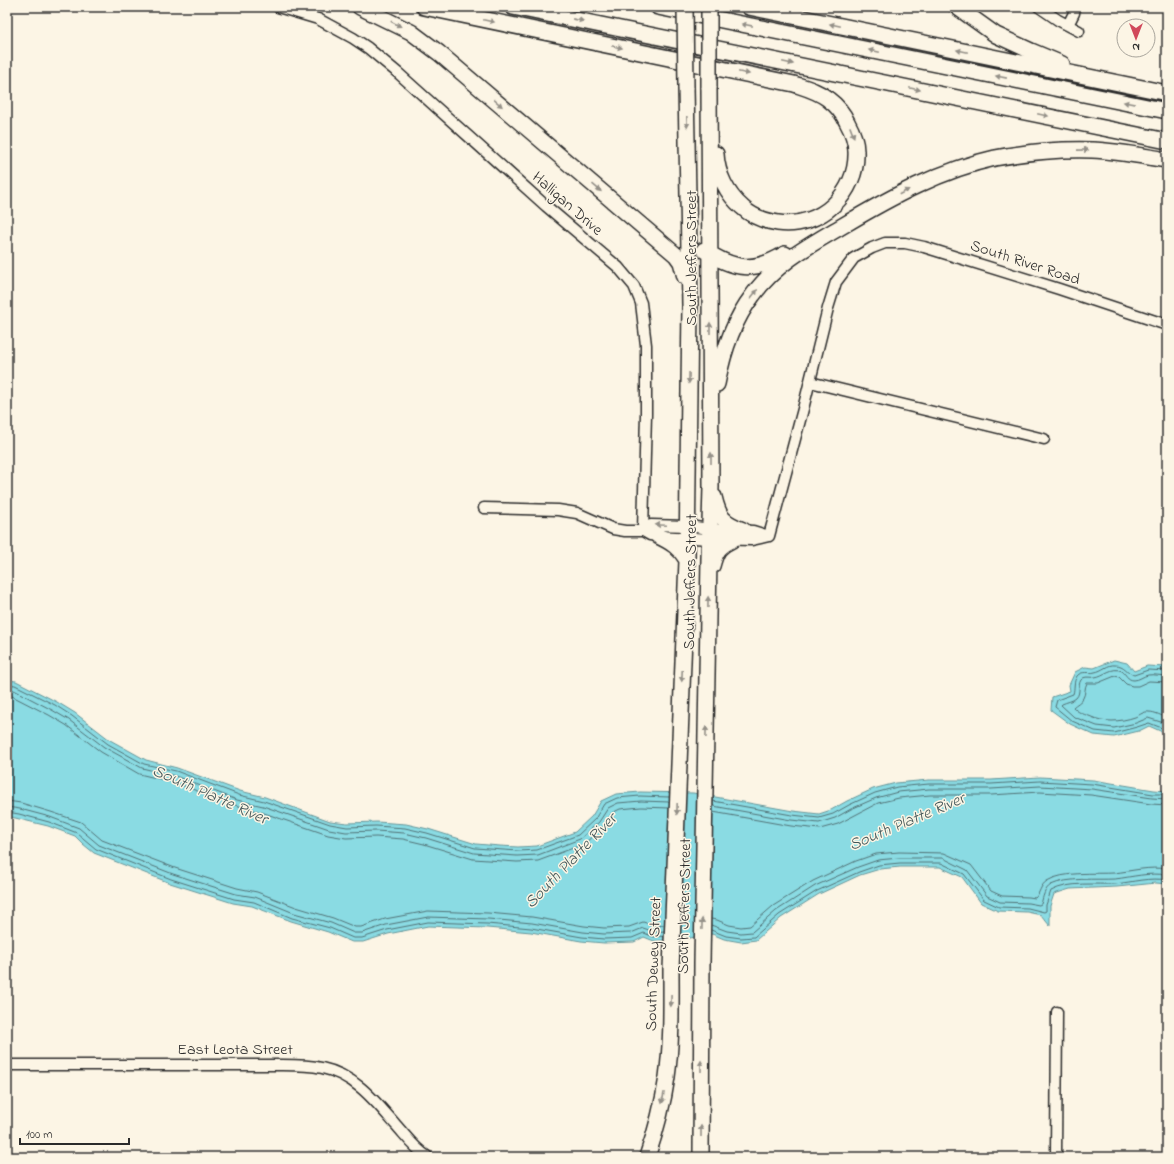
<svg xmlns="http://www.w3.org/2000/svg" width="1174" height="1164" viewBox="0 0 1174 1164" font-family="'Indie Flower',sans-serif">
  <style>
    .water { fill: #8adbe3; stroke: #649599 }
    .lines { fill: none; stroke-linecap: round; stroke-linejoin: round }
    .shore { stroke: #517175; stroke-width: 1 }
    .minor-casing { stroke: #2b2b2b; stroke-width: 13 }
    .highway-casing { stroke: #2b2b2b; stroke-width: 18 }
    .minor { stroke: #fcf5e5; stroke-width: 10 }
    .highway { stroke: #fcf5e5; stroke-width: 15 }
    .highway-bridge-casing { stroke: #2b2b2b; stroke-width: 18; stroke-linecap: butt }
    .highway-bridge { stroke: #fcf5e5; stroke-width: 15 }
    .oneway { fill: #949088 }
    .labels { text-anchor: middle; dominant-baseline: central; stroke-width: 3; stroke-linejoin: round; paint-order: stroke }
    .street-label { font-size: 16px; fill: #2b2b2b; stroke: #fcf5e5 }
    .water-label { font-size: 17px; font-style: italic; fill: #435759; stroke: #fcf5e5 }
  </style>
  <rect width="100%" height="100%" fill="#fcf5e5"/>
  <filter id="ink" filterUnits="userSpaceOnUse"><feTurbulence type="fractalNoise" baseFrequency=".025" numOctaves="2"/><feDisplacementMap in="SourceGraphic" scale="8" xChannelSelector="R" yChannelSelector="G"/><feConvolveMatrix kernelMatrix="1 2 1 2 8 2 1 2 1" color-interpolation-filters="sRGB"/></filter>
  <g filter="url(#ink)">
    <path class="water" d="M 1114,660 L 1127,663 L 1134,671 L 1147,666 L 1167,667 L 1167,734 L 1149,726 L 1139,731 L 1114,737 L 1094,735 L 1070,724 L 1051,710 L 1052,697 L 1070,691 L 1069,685 L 1075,672 L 1085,667 L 1094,668 Z
      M 7,680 L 16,681 L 57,702 L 75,713 L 110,740 L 146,760 L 177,768 L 240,791 L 265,797 L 330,821 L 347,823 L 377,822 L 406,824 L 428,829 L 476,844 L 500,846 L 518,847 L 537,846 L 575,832 L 592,816 L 601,801 L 616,794 L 640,792 L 693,793 L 793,811 L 819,814 L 831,810 L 847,801 L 873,789 L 896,783 L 929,780 L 991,780 L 1040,777 L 1093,780 L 1154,790 L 1167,791 L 1167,884 L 1156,883 L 1117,887 L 1070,889 L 1054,894 L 1050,906 L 1050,926 L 1041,915 L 1027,912 L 998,911 L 981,903 L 962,877 L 940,867 L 900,867 L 880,869 L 860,875 L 819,894 L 781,918 L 756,940 L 741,942 L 724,939 L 712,934 L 690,938 L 654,941 L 644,937 L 634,942 L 604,943 L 581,941 L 531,932 L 487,928 L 428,926 L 388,934 L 363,942 L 352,942 L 328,932 L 291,921 L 252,906 L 233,903 L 170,883 L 94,853 L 83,844 L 75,836 L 48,826 L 7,816 Z"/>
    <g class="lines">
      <path class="shore" d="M 1167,671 L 1148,670 L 1134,675 C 1126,672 1125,665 1115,665 C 1108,664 1102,671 1095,672 C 1089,674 1082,670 1077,676 C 1073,682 1075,688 1073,694 L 1057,700 L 1055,707 L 1072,721 L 1095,731 L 1114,733 L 1137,727 L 1149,723 L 1167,730
        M 1167,676 C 1161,676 1154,674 1148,675 C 1143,676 1139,680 1134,680 C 1127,680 1126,674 1122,671 C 1112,666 1104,676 1095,677 C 1091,678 1087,676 1083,678 C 1076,683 1082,692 1076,698 C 1073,701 1066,702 1062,704 L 1061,705 L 1074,717 L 1097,726 L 1114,728 L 1136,723 L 1148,718 L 1167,724
        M 1167,682 L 1149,681 L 1138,686 L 1132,686 L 1126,684 L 1119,677 L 1115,676 L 1098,683 L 1087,683 C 1084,688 1086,693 1083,698 C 1081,702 1076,704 1073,707 C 1077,712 1083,714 1089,716 C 1104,723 1120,722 1135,717 C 1140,715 1144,711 1149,712 C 1155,712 1162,716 1167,718
        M 7,684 L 15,685 L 55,705 L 72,716 L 108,744 L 144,764 L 176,771 L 239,795 L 264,801 L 330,824 L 347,827 L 376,826 L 405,828 L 427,833 L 475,848 L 518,851 L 537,850 L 578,835 L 595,819 L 604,804 L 617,798 L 640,796 L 669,797
        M 7,689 L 14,690 L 52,710 L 69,720 L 104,747 L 142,768 L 175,776 L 237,800 L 263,806 L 329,829 L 346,832 L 376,831 L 404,833 L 426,838 L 474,853 L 517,856 L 538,855 L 580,839 L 599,822 L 608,808 L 618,803 L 641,801 L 669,802
        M 7,695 L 12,696 L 49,715 L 66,725 L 101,752 L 139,774 L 173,782 L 235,805 L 261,812 L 328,835 L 346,838 L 376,837 L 403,839 L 424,844 L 473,859 L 517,862 L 538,861 L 584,844 L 604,826 L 612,813 L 620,809 L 641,807 L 669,808
        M 7,801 L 21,803 L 51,812 L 81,822 L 102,840 L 175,868 L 237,888 L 257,892 L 296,907 L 333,918 L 355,927 L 361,927 L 385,919 L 428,911 L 488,913 L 532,917 L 584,926 L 604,928 L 629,927 L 643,922 L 656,926 L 664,925
        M 713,801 L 792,815 L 819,818 L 833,814 L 849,805 L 875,793 L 897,787 L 929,784 L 991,784 L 1040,781 L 1092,784 L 1153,794 L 1167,794
        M 713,806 L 791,820 L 819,823 L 835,818 L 851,809 L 876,798 L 898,792 L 929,789 L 991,789 L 1040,786 L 1092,789 L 1152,798 L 1167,799
        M 7,807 L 20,809 L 50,817 L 79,828 L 99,845 L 173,874 L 236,894 L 255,897 L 294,913 L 331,923 L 354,933 L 362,933 L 386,925 L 428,917 L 488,919 L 532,923 L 583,932 L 604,934 L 631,933 L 643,928 L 655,932 L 664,931
        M 7,812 L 19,814 L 49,822 L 77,833 L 96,849 L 171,879 L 234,899 L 254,902 L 292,918 L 330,928 L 353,938 L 362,938 L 387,930 L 428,922 L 487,924 L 531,928 L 582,937 L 604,939 L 632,938 L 644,933 L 654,937 L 664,936
        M 713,812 L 791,826 L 820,829 L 838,824 L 878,803 L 899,798 L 930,795 L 991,795 L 1040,792 L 1091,795 L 1151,804 L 1167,805
        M 711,919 L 717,920 L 729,925 L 741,927 L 750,926 L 773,906 L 813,881 L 856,861 L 876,854 L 899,852 L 944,853 L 971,865 L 991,891 L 1002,896 L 1029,897 L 1035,898 C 1040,894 1040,885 1047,881 C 1063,871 1095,874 1114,873 C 1132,871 1149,866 1167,869
        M 711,925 L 727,931 L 741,933 L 752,932 L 776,911 L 815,886 L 858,867 L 878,860 L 899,858 L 943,858 L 967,870 L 987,896 L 1000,902 L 1028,903 L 1039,905 L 1041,904 C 1043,898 1044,889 1051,885 C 1068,877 1095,880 1115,879 C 1132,877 1149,872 1167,875
        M 711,930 L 726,936 L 741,938 L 754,937 L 779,915 L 817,891 L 859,872 L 879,865 L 900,863 L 941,863 L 964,874 L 984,900 L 999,907 L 1028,908 L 1044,912 L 1046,911 L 1046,905 L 1051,891 C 1069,881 1096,885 1115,884 C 1133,882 1149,877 1167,880"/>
      <g class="minor-casing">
        <path id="minor" d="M 278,7 L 318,19 L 353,38 L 368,48 L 398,73 L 546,206 L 618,267 L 634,286 L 641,303 L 646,345 L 646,414 L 643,531
          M 1039,7 L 1058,20 L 1079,31
          M 1068,25 L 1074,13 L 1075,7
          M 810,382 L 1044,439
          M 484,508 L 558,510 L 577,513 L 613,529 L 625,531 L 643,531
          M 643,531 L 651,525 L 688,526 L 710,529 L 753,531 L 769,536
          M 643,531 L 650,535 L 658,536 L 710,539 L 752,540 L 769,536
          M 769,536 L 803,409 L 828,308 L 836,282 L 854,258 L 872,248 L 885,243 L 905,243 L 924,247 L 1059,289 L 1167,325
          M 7,1065 L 282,1065 C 296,1065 309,1065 322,1068 C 355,1075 375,1101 396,1125 C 406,1136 415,1149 428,1157
          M 1056,1157 L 1057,1012"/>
      </g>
      <g class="highway-casing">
        <path id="highway" d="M 360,7 L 411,32 L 439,53 L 676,255 L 681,262 L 685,277
          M 424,7 L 794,84 C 806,88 818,91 828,99 C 836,105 843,113 847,122 C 852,131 856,141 856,151 C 858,193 820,229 778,223 C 764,221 752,217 742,207 C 727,194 717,174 716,154
          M 513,7 L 1167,141
          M 658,7 L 1167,111
          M 749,7 L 1167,93
          M 957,7 L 996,35 L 1031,51 L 1062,64
          M 704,250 C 734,270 754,273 785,254
          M 717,384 C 723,351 733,321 753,295 C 776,263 810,245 844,225 C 891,197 941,170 995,158 C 1027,152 1060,149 1092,150 C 1117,151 1142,156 1167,160
          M 714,497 C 719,518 723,522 743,530
          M 658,536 C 671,542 680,548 687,560
          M 712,566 C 716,551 718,547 732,540
          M 647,1157 C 656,1131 663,1104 667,1077 C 672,1041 671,1005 671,969 L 687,560 L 690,305 L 686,87
          M 701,1157 L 702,963 L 709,559 L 711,487 L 709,87"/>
      </g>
      <use href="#minor" class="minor"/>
      <use href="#highway" class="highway"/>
      <g class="highway-bridge-casing">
        <path id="highway-bridge" d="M 685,7 L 686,87
          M 709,7 L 709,87"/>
      </g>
      <use href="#highway-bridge" class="highway-bridge"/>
    </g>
    <defs><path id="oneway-solid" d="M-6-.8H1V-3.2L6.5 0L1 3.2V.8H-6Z"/></defs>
    <g class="oneway">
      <use href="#oneway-solid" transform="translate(578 20) rotate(11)"/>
      <use href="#oneway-solid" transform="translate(489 21) rotate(12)"/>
      <use href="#oneway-solid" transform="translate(396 24) rotate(28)"/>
      <use href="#oneway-solid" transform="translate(747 25) rotate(-169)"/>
      <use href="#oneway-solid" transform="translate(835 25) rotate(-168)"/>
      <use href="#oneway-solid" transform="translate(617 47) rotate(12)"/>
      <use href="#oneway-solid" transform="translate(874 51) rotate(-168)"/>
      <use href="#oneway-solid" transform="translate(962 51) rotate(-168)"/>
      <use href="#oneway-solid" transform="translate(788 63) rotate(12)"/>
      <use href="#oneway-solid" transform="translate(744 73) rotate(12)"/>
      <use href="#oneway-solid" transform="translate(1001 77) rotate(-169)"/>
      <use href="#oneway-solid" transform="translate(915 89) rotate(12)"/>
      <use href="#oneway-solid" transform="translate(498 103) rotate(41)"/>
      <use href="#oneway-solid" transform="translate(1129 103) rotate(-169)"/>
      <use href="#oneway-solid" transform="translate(1043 115) rotate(12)"/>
      <use href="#oneway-solid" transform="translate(687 122) rotate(88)"/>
      <use href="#oneway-solid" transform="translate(852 132) rotate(69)"/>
      <use href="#oneway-solid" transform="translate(1083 150) rotate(-1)"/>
      <use href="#oneway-solid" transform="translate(597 188) rotate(41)"/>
      <use href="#oneway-solid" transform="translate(904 192) rotate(-28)"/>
      <use href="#oneway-solid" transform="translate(754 294) rotate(-52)"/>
      <use href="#oneway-solid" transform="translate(710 328) rotate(-90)"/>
      <use href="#oneway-solid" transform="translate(689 378) rotate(91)"/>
      <use href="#oneway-solid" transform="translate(711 458) rotate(-90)"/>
      <use href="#oneway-solid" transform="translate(661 525) rotate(-178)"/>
      <use href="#oneway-solid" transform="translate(708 602) rotate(-89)"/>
      <use href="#oneway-solid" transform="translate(682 676) rotate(92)"/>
      <use href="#oneway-solid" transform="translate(706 732) rotate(-89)"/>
      <use href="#oneway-solid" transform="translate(677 809) rotate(92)"/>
      <use href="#oneway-solid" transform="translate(702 924) rotate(-89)"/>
      <use href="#oneway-solid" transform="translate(671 1001) rotate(91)"/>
      <use href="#oneway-solid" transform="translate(701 1066) rotate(-90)"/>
      <use href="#oneway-solid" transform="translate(663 1098) rotate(101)"/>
      <use href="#oneway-solid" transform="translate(701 1131) rotate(-90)"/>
    </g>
  </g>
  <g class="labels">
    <g class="street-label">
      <text transform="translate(567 204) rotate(41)">Halligan Drive</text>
      <text transform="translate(692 258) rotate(-90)">South Jeffers Street</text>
      <text transform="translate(1025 263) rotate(18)">South River Road</text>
      <text transform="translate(691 582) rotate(-89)">South Jeffers Street</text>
      <text transform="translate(685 906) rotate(-89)">South Jeffers Street</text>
      <text transform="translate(654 964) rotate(-88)">South Dewey Street</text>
      <text x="235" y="1050">East Leota Street</text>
    </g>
    <g class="water-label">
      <text transform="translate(210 795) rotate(24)">South Platte River</text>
      <text transform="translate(907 822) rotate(-23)">South Platte River</text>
      <text transform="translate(571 861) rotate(-46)">South Platte River</text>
    </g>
  </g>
  <rect width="1174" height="1164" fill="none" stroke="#fcf5e5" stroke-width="24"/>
  <rect x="12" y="12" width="1150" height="1140" fill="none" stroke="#2b2b2b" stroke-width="1.5" filter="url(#ink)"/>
  <g transform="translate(1136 38) rotate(180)"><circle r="19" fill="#fcf5e5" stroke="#a8a49b"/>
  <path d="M0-3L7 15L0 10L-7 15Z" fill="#d1495b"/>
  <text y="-6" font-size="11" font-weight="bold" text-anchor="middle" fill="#2b2b2b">N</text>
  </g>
  <path d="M20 1138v6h109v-6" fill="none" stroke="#2b2b2b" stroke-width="2"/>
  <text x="26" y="1138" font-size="12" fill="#2b2b2b" stroke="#fcf5e5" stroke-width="3" paint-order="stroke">100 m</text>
</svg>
